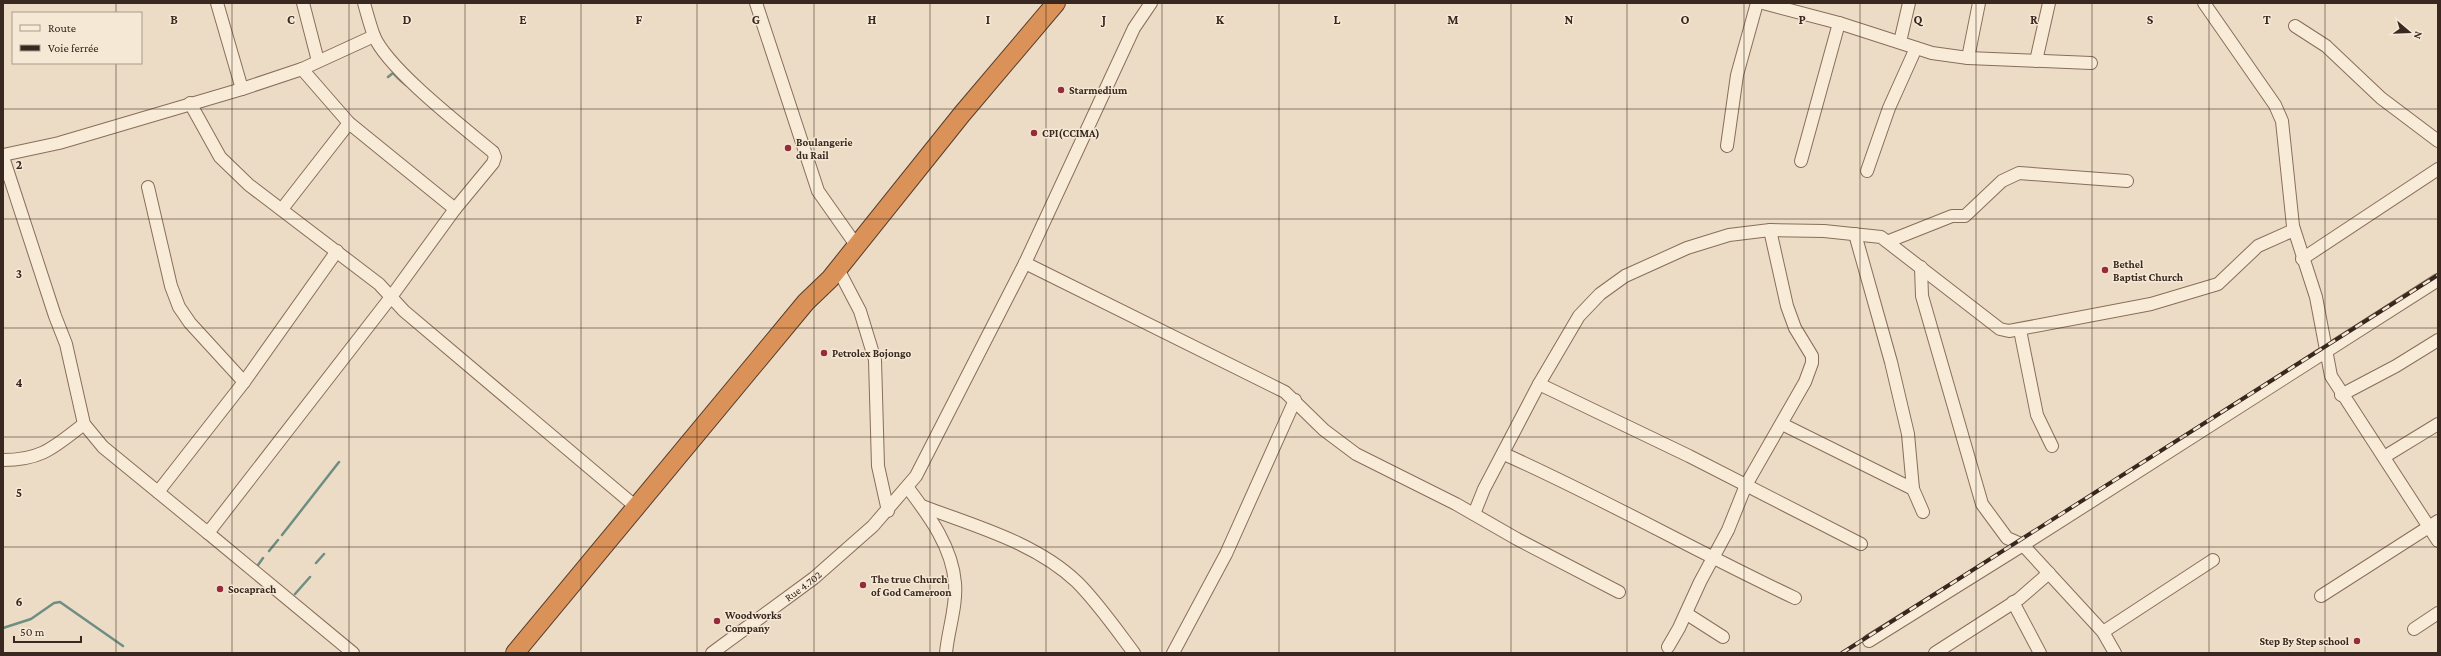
<svg xmlns="http://www.w3.org/2000/svg" width="2441" height="656" viewBox="0 0 2441 656" font-family="'Crimson Pro',serif">
  <style>
    .lines { fill: none; stroke-linecap: round; stroke-linejoin: round }
    .stream { stroke: #6d8f83; stroke-width: 2.5 }
    .minor-casing { stroke: #886e5b; stroke-width: 14 }
    .highway-casing { stroke: #563d2f; stroke-width: 20 }
    .minor { stroke: #f8ebd8; stroke-width: 12 }
    .highway { stroke: #da9258; stroke-width: 18 }
    .rail-casing { stroke: #38281f; stroke-width: 4 }
    .rail { stroke: #f5e8d4; stroke-width: 2.5; stroke-dasharray: 8; stroke-linecap: butt }
    .grid { fill: none; stroke: #38281f; stroke-width: 1; stroke-opacity: 0.55 }
    .poi-dot { fill: #962c3a; stroke: #f5e8d4; stroke-width: 1.5 }
    .labels { text-anchor: middle; dominant-baseline: central; stroke-width: 3; stroke-linejoin: round; paint-order: stroke }
    .poi-label { font-size: 11px; font-weight: bold; fill: #38281f; stroke: #f5e8d4; text-anchor: start }
    .street-label { font-size: 11px; fill: #38281f; stroke: #f5e8d4 }
    .grid-label { font-size: 13px; text-anchor: middle; font-weight: bold; fill: #38281f; stroke: #f5e8d4; stroke-width: 3; stroke-linejoin: round; paint-order: stroke }
  </style>
  <rect width="100%" height="100%" fill="#eddcc5"/>
  <g class="lines">
    <path class="stream" d="M 388,77 L 393,73 L 399,79
      M 400,80 L 406,85
      M 282,535 L 339,462
      M 269,551 L 278,540
      M 316,563 L 324,554
      M 258,565 L 263,558
      M 295,594 L 310,577
      M 3,628 L 31,619 L 54,603 L 60,602 L 123,646"/>
    <g class="minor-casing">
      <g id="minor">
        <path d="M 217,3 L 242,89"/>
        <path d="M 303,3 L 318,61"/>
        <path d="M 756,3 L 818,191 L 856,245"/>
        <path d="M 1763,3 L 1839,23 L 1932,53 L 1968,58 L 2091,63"/>
        <path d="M 2204,3 L 2275,105 L 2282,121 L 2293,226 L 2316,297 L 2331,376 L 2438,541"/>
        <path d="M 2295,26 L 2326,46 L 2381,98 L 2438,141"/>
        <path d="M 1900,42 L 1909,3"/>
        <path d="M 1968,58 L 1979,3"/>
        <path d="M 2036,61 L 2049,3"/>
        <path d="M 302,69 L 349,123 L 455,209"/>
        <path d="M 190,103 L 220,157 L 249,185 L 379,284 L 404,311 L 635,506"/>
        <path d="M 1727,146 L 1737,75 L 1757,3"/>
        <path d="M 3,155 L 59,143 L 242,89 L 302,69 L 374,36"/>
        <path d="M 3,157 L 55,316 L 66,344 L 84,424 L 103,447 L 208,533 L 391,297 L 455,209 L 493,163 L 495,157 L 493,152 C 463,127 388,69 374,36 C 370,25 367,14 364,3"/>
        <path d="M 1801,161 L 1839,23"/>
        <path d="M 1867,171 L 1889,108 L 1916,48"/>
        <path d="M 148,187 L 171,286 L 179,307 L 190,323 L 244,382"/>
        <path d="M 282,209 L 349,123"/>
        <path d="M 1855,234 L 1891,362 L 1908,434 L 1913,489"/>
        <path d="M 1889,241 L 1952,216 L 1965,216 L 2002,181 L 2019,173 L 2127,181"/>
        <path d="M 2302,259 L 2438,169"/>
        <path d="M 1025,263 L 1285,392 L 1324,430 L 1356,454 L 1456,504 L 1517,539 L 1619,592"/>
        <path d="M 1921,267 L 1922,296 L 1982,504 L 2007,538 L 2023,545 L 2103,632 L 2115,653"/>
        <path d="M 838,269 L 860,311 L 875,360 L 878,466 L 888,511"/>
        <path d="M 2020,330 L 2037,415 L 2052,446"/>
        <path d="M 1539,384 L 1689,456 L 1861,544"/>
        <path d="M 2341,395 L 2396,366 L 2438,340"/>
        <path d="M 1782,424 L 1913,489 L 1923,512"/>
        <path d="M 1504,454 C 1603,498 1697,552 1795,598"/>
        <path d="M 2384,457 L 2438,424"/>
        <path d="M 3,460 C 42,460 54,447 84,424"/>
        <path d="M 908,488 C 929,516 952,546 955,583 C 957,606 948,630 946,653"/>
        <path d="M 158,492 L 244,382 L 337,251"/>
        <path d="M 922,506 C 974,526 1035,542 1077,582 C 1098,603 1116,629 1134,653"/>
        <path d="M 1474,514 L 1484,489 L 1539,384 L 1579,316 L 1600,294 L 1625,276 L 1687,248 L 1729,235 L 1770,230 L 1824,231 L 1881,237 L 2000,329 L 2009,331 L 2151,304 L 2218,284 L 2258,246 L 2294,230"/>
        <path d="M 208,533 L 353,653"/>
        <path d="M 2321,596 L 2438,521"/>
        <path d="M 2013,602 L 2040,653"/>
        <path d="M 1687,614 L 1723,637"/>
        <path d="M 2414,629 L 2438,613"/>
        <path d="M 2103,632 L 2213,560"/>
        <path d="M 1869,641 L 2023,545 L 2438,280"/>
        <path d="M 1668,647 L 1679,628 L 1700,582 L 1728,530 L 1746,485 L 1805,382 L 1812,363 L 1812,356 L 1795,328 L 1787,306 L 1770,230"/>
        <path id="s1" d="M 712,653 L 814,578 L 873,526 L 916,476 L 1025,263 L 1134,28 L 1151,3"/>
        <path d="M 1173,653 L 1226,554 L 1295,400"/>
        <path d="M 1935,653 L 2019,599 L 2049,573"/>
      </g>
    </g>
    <g class="highway-casing">
      <path id="highway" d="M 515,653 L 806,302 L 830,279 L 962,114 L 1056,3"/>
    </g>
    <use href="#minor" class="minor"/>
    <use href="#highway" class="highway"/>
    <g class="rail-casing">
      <path id="rail" d="M 1842,653 L 2438,275"/>
    </g>
    <use href="#rail" class="rail"/>
  </g>
  <path class="grid" d="M 116,3 L 116,13M 232,3 L 232,653M 349,3 L 349,653M 465,3 L 465,653M 581,3 L 581,653M 697,3 L 697,653M 814,3 L 814,653M 930,3 L 930,653M 1046,3 L 1046,653M 1162,3 L 1162,653M 1279,3 L 1279,653M 1395,3 L 1395,653M 1511,3 L 1511,653M 1627,3 L 1627,653M 1744,3 L 1744,653M 1860,3 L 1860,653M 1976,3 L 1976,653M 2092,3 L 2092,653M 2209,3 L 2209,653M 2325,3 L 2325,653M 116,63 L 116,653M 3,109 L 2438,109M 3,219 L 2438,219M 3,328 L 2438,328M 3,437 L 2438,437M 3,547 L 2438,547"/>
  <g class="poi-dot">
    <circle cx="1061" cy="90" r="4"/>
    <circle cx="1034" cy="133" r="4"/>
    <circle cx="788" cy="148" r="4"/>
    <circle cx="2105" cy="270" r="4"/>
    <circle cx="824" cy="353" r="4"/>
    <circle cx="863" cy="585" r="4"/>
    <circle cx="220" cy="589" r="4"/>
    <circle cx="717" cy="621" r="4"/>
    <circle cx="2357" cy="641" r="4"/>
  </g>
  <g class="labels">
    <g class="poi-label">
      <text x="1069" y="90">Starmedium</text>
      <text x="1042" y="133">CPI(CCIMA)</text>
      <text x="796" y="142">Boulangerie<tspan x="796" dy="13">du Rail</tspan></text>
      <text x="2113" y="264">Bethel<tspan x="2113" dy="13">Baptist Church</tspan></text>
      <text x="832" y="353">Petrolex Bojongo</text>
      <text x="871" y="579">The true Church<tspan x="871" dy="13">of God Cameroon</tspan></text>
      <text x="228" y="589">Socaprach</text>
      <text x="725" y="615">Woodworks<tspan x="725" dy="13">Company</tspan></text>
      <text x="2349" y="641" text-anchor="end">Step By Step school</text>
    </g>
    <g class="street-label">
      <text stroke="none"><textPath href="#s1" startOffset="113">Rue 4.702</textPath></text>
    </g>
  </g>
  <g class="grid-label">
    <text x="174" y="24">B</text>
    <text x="291" y="24">C</text>
    <text x="407" y="24">D</text>
    <text x="523" y="24">E</text>
    <text x="639" y="24">F</text>
    <text x="756" y="24">G</text>
    <text x="872" y="24">H</text>
    <text x="988" y="24">I</text>
    <text x="1104" y="24">J</text>
    <text x="1220" y="24">K</text>
    <text x="1337" y="24">L</text>
    <text x="1453" y="24">M</text>
    <text x="1569" y="24">N</text>
    <text x="1685" y="24">O</text>
    <text x="1802" y="24">P</text>
    <text x="1918" y="24">Q</text>
    <text x="2034" y="24">R</text>
    <text x="2150" y="24">S</text>
    <text x="2267" y="24">T</text>
    <text x="19" y="169">2</text>
    <text x="19" y="278">3</text>
    <text x="19" y="387">4</text>
    <text x="19" y="497">5</text>
    <text x="19" y="606">6</text>
  </g>
  <rect width="2441" height="656" fill="none" stroke="#38281f" stroke-width="8"/>
  <rect x="12" y="12" width="130" height="52" fill="#f5e8d4" stroke="#a99b8c"/>
  <rect x="20" y="25" width="20" height="6" fill="#f8ebd8" stroke="#a99b8c"/>
  <text x="48" y="32" font-size="12" fill="#38281f">Route</text>
  <rect x="20" y="45" width="20" height="6" fill="#38281f" stroke="#a99b8c"/>
  <text x="48" y="52" font-size="12" fill="#38281f">Voie ferrée</text>
  <g transform="translate(2409 32) rotate(109)" stroke="#f5e8d4" stroke-width="3" paint-order="stroke">
  <path d="M0-3L7 15L0 10L-7 15Z" fill="#38281f"/>
  <text y="-6" font-size="11" font-weight="bold" text-anchor="middle" fill="#38281f">N</text>
  </g>
  <path d="M14 636v6h67v-6" fill="none" stroke="#38281f" stroke-width="2"/>
  <text x="20" y="636" font-size="12" fill="#38281f" stroke="#f5e8d4" stroke-width="3" paint-order="stroke">50 m</text>
</svg>
